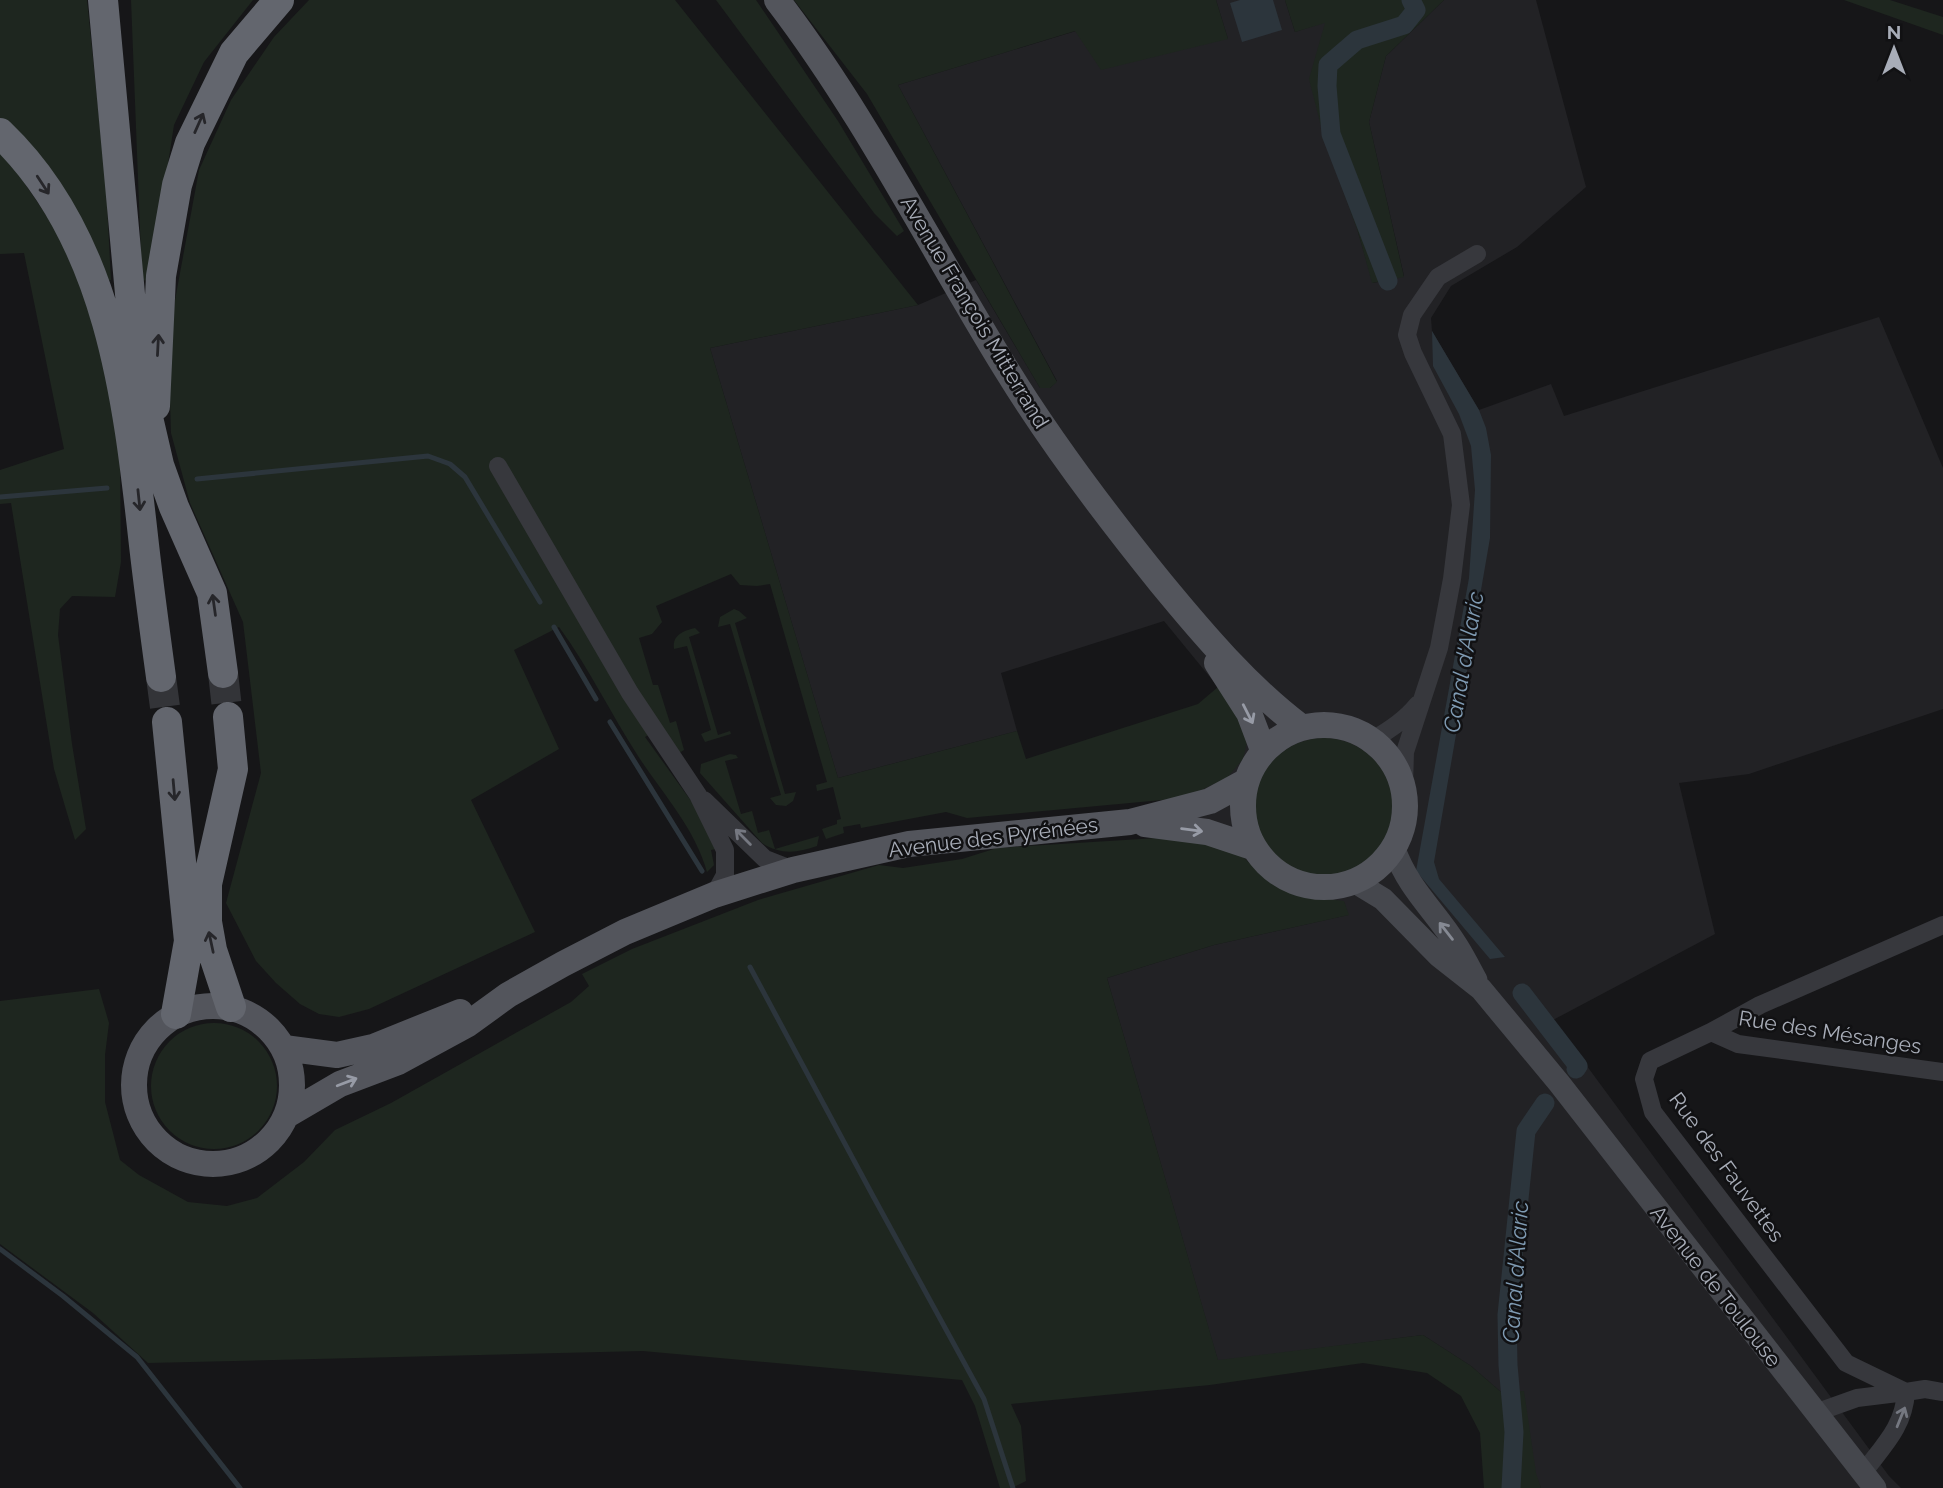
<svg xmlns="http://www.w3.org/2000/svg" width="1943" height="1488" viewBox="0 0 1943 1488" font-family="Raleway,sans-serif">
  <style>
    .built { fill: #222225 }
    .green { fill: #1e261f }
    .water { fill: #2c353c }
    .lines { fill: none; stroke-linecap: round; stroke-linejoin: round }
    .stream { stroke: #2c353c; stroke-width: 5 }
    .canal { stroke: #2c353c; stroke-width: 19 }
    .motorway-tunnel { stroke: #333438; stroke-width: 30; stroke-dasharray: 30 15; stroke-linecap: butt }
    .minor { stroke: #37383d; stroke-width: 18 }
    .secondary { stroke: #45474d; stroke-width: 23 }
    .primary { stroke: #53555c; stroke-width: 26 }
    .motorway { stroke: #63666e; stroke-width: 30 }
    .oneway { stroke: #26262a }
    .oneway2 { stroke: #979ba6 }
    .oneway3 { stroke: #757881 }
    .oneway4 { stroke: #858993 }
    .labels { text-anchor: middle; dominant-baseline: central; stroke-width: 5; stroke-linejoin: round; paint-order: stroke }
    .street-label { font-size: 21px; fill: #a8adb8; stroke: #111113 }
    .water-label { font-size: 23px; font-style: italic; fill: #7f9bb3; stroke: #111113 }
  </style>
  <rect width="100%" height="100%" fill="#161618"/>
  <path class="built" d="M 1216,0 L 1285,0 L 1295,32 L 1325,22 L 1358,232 L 1373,283 L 1404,276 L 1369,122 L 1386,56 L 1444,0 L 1536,0 L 1586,187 L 1517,247 L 1451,286 L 1431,318 L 1432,331 L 1479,410 L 1551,384 L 1564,416 L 1879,317 L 1943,468 L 1943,709 L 1749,774 L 1679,783 L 1715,934 L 1553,1020 L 1889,1476 L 1901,1488 L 1541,1488 L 1501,1392 L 1471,1366 L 1423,1335 L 1218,1361 L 1107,978 L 1214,945 L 1348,915 L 1344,902 L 1303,896 L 1270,883 L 1235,849 L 1173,837 L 1218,687 L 1164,621 L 1001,673 L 1017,731 L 838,778 L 710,348 L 918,305 L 976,280 L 1040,388 L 1050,388 L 1057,381 L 898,85 L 1076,31 L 1228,39 Z"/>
  <path class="green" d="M 0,0 L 87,0 L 106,185 L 111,280 L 104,281 L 0,124 Z
    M 131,0 L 253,0 L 204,62 L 174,125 L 150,281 L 142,280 Z
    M 309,0 L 675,0 L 918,305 L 710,348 L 838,778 L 1017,731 L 1026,759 L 1198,704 L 1218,687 L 1237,713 L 1247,742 L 1243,759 L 1227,778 L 1184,798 L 967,818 L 946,812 L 861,828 L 860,824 L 843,827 L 844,833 L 826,839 L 822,829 L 837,824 L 837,820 L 841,819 L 833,787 L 817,791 L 816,785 L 827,782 L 770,584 L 757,586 L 740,585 L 731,574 L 656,606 L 662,622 L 652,634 L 639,638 L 653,685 L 658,685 L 670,723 L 676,721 L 684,750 L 679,753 L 655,731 L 645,737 L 699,812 L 716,849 L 711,850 L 714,865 L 707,872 C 695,828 662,793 638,756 C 611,714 589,668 559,627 L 514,650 L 559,749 L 471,800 L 535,932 L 369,1009 L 339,1017 L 319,1014 L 300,1004 L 276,983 L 256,961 L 226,903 L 261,773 L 243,622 L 190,503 L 171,433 L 169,369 L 173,311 L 199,170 L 231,100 L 274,37 Z
    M 716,0 L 756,0 L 838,121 L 904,231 L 897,236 L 874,213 Z
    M 794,0 L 1216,0 L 1228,39 L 1101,70 L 1075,31 L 898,85 L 1057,382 L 1050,388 L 1040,388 L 867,94 Z
    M 1285,0 L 1444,0 L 1386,56 L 1369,122 L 1404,277 L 1372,283 L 1358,232 L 1324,138 L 1309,79 L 1325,23 L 1295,32 Z
    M 1844,0 L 1890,0 L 1943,17 L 1943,35 Z
    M 0,152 L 8,159 L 55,228 L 93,312 L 115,391 L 120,458 L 121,562 L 115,597 L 72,596 L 60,609 L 58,635 L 72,744 L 86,829 L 75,840 L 54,769 L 11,503 L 0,504 L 0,470 L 64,449 L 24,253 L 0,254 Z
    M 734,609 L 739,611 L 747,618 L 735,623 L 785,794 L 796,792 L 793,801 L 786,806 L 776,805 L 770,798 L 781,795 L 730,624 L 718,627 L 720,617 Z
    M 695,628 L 700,633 L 689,637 L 718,735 L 730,731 L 731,734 L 705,742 L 701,734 L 711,730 L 687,646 L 674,649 C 672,635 683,631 695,628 Z
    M1255 807a69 69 0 1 1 138 0a69 69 0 1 1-138 0Z
    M 730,754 L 736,755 L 738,758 L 725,761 L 741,814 L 752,811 L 758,833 L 769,830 L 775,849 L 819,836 L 817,846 C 798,853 780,855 762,843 L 700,773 L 701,764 Z
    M 1173,837 L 1235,849 L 1270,883 L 1303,896 L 1344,901 L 1349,915 L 1214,945 L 1107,978 L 1218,1360 L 1423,1335 L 1471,1366 L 1501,1392 L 1524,1391 L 1536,1473 L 1541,1488 L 1484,1488 L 1480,1433 L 1461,1396 L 1427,1373 L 1363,1363 L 1210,1385 L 1011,1404 L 1021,1426 L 1026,1481 L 1012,1488 L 1000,1488 L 975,1406 L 962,1380 L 643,1351 L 148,1363 L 93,1313 L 0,1244 L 0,1001 L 99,989 L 109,1023 L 105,1055 L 105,1102 L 120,1160 L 139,1175 L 188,1202 L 227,1206 L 257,1198 L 304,1162 L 335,1130 L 391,1103 L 571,1002 L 589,986 L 582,974 L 632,949 L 758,900 L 879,865 L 903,868 L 962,859 L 997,848 Z
    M151 1086a63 63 0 1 1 126 0a63 63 0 1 1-126 0Z"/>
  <path class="water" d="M 1240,0 L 1273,0 L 1282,30 L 1242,42 L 1230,3 Z
    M 1432,331 L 1479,410 L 1486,428 L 1491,455 L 1490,538 L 1434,862 L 1439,879 L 1505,957 L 1490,959 L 1416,871 L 1469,578 L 1475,490 L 1471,446 L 1459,414 L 1433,366 Z"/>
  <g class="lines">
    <path class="stream" d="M 197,479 L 428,456 L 450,464 L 465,477 L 540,602
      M 0,497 L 107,488
      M 554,627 L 596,699
      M 610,722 L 702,871
      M 750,967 L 873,1196 L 984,1399 L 1013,1488
      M 0,1249 L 63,1296 L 137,1357 L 240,1488"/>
    <path class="canal" d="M 1388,281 L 1331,134 L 1327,86 L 1328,65 L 1357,40 L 1404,25 L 1416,10 L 1411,0
      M 1522,993 L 1578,1066 L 1576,1069
      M 1511,1488 L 1514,1432 L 1508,1365 L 1507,1315 L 1526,1131 L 1545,1103"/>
    <path class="motorway-tunnel" d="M 223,673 L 228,717
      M 161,677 L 167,722"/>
    <path class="minor" d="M 498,466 L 630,693 L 698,795 L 725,850 L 725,875 L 714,895
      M 1372,740 C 1390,730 1405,720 1417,705
      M 1404,786 L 1405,752 L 1439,648 L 1452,579 L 1461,505 L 1452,434 L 1413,353 L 1407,335 L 1412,315 L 1438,277 L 1477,254
      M 704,800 L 765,859 L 793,870
      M 1943,925 L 1760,1005 L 1711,1032 L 1650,1061 L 1644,1079 L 1653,1112 L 1846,1363 L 1906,1392 L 1925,1389 L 1943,1392
      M 1711,1032 L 1738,1044 L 1943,1072
      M 1815,1413 L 1857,1398 L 1906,1392 C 1904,1427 1883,1446 1863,1473"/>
    <path class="secondary" d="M 1394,849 C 1410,892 1435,910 1457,946 C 1464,957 1470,969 1476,980
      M 1355,882 L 1383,899 L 1439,956 L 1481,989 L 1559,1083 L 1875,1488"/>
    <path class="primary" d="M 777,0 C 865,115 930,246 1006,369 C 1052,444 1106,515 1161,583 C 1203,634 1248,687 1301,727
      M 1217,663 L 1249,713 L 1263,750
      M1243 806a81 81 0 1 1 162 0a81 81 0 1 1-162 0Z
      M 1145,824 L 1207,832 L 1252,847
      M134 1085a79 79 0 1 1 158 0a79 79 0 1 1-158 0Z
      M 284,1048 L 337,1055 L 373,1047 L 460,1012
      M 287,1115 L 340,1084 L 398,1062 L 468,1024 L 508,995 L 563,964 L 625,932 L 714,895 L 793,870 L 909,844 L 1130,822 L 1210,801 L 1245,782"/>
    <path class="motorway" d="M 103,0 L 137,370 L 159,465 L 174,507 L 212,593 L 223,673
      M 0,133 C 111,239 128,401 144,545 C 149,589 155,633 161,677
      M 155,406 L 161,276 L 177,185 L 190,143 L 234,53 L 279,0
      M 228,717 L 233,769 L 207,884 L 207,922 L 212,950 L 231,1007
      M 167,722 L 189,941 L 176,1014"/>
  </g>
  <defs><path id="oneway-shaft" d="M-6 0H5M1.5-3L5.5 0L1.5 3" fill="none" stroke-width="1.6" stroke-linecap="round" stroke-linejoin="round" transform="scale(1.75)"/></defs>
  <g class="oneway">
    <use href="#oneway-shaft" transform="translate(199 123) rotate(-66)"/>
    <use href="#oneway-shaft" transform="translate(43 185) rotate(57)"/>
    <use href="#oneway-shaft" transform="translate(158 345) rotate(-87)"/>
    <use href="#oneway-shaft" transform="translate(139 500) rotate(84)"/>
    <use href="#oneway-shaft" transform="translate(214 605) rotate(-98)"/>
    <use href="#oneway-shaft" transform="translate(174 790) rotate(85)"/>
    <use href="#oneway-shaft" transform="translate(211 942) rotate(-102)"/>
  </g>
  <g class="oneway2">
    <use href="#oneway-shaft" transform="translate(1248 714) rotate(63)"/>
    <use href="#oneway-shaft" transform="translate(1192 830) rotate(7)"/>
    <use href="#oneway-shaft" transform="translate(347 1082) rotate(-21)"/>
  </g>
  <g class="oneway3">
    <use href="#oneway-shaft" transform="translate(743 837) rotate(-135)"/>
    <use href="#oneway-shaft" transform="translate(1901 1417) rotate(-68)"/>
  </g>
  <use class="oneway4" href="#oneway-shaft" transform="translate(1446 931) rotate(-128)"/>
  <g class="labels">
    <g class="street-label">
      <text transform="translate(975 312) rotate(59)">Avenue François Mitterrand</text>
      <text transform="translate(993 837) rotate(-7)">Avenue des Pyrénées</text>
      <text transform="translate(1830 1032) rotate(9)">Rue des Mésanges</text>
      <text transform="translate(1727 1167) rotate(54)">Rue des Fauvettes</text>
      <text transform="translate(1716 1286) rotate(52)">Avenue de Toulouse</text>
    </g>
    <g class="water-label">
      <text transform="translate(1463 662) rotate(-80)">Canal d'Alaric</text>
      <text transform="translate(1515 1272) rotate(-86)">Canal d'Alaric</text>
    </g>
  </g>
  <g transform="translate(1894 49)" stroke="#111113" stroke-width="5" paint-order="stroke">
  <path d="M0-5L12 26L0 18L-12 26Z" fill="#a8adb8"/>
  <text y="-10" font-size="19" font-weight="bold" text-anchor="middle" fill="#a8adb8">N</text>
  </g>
</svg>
